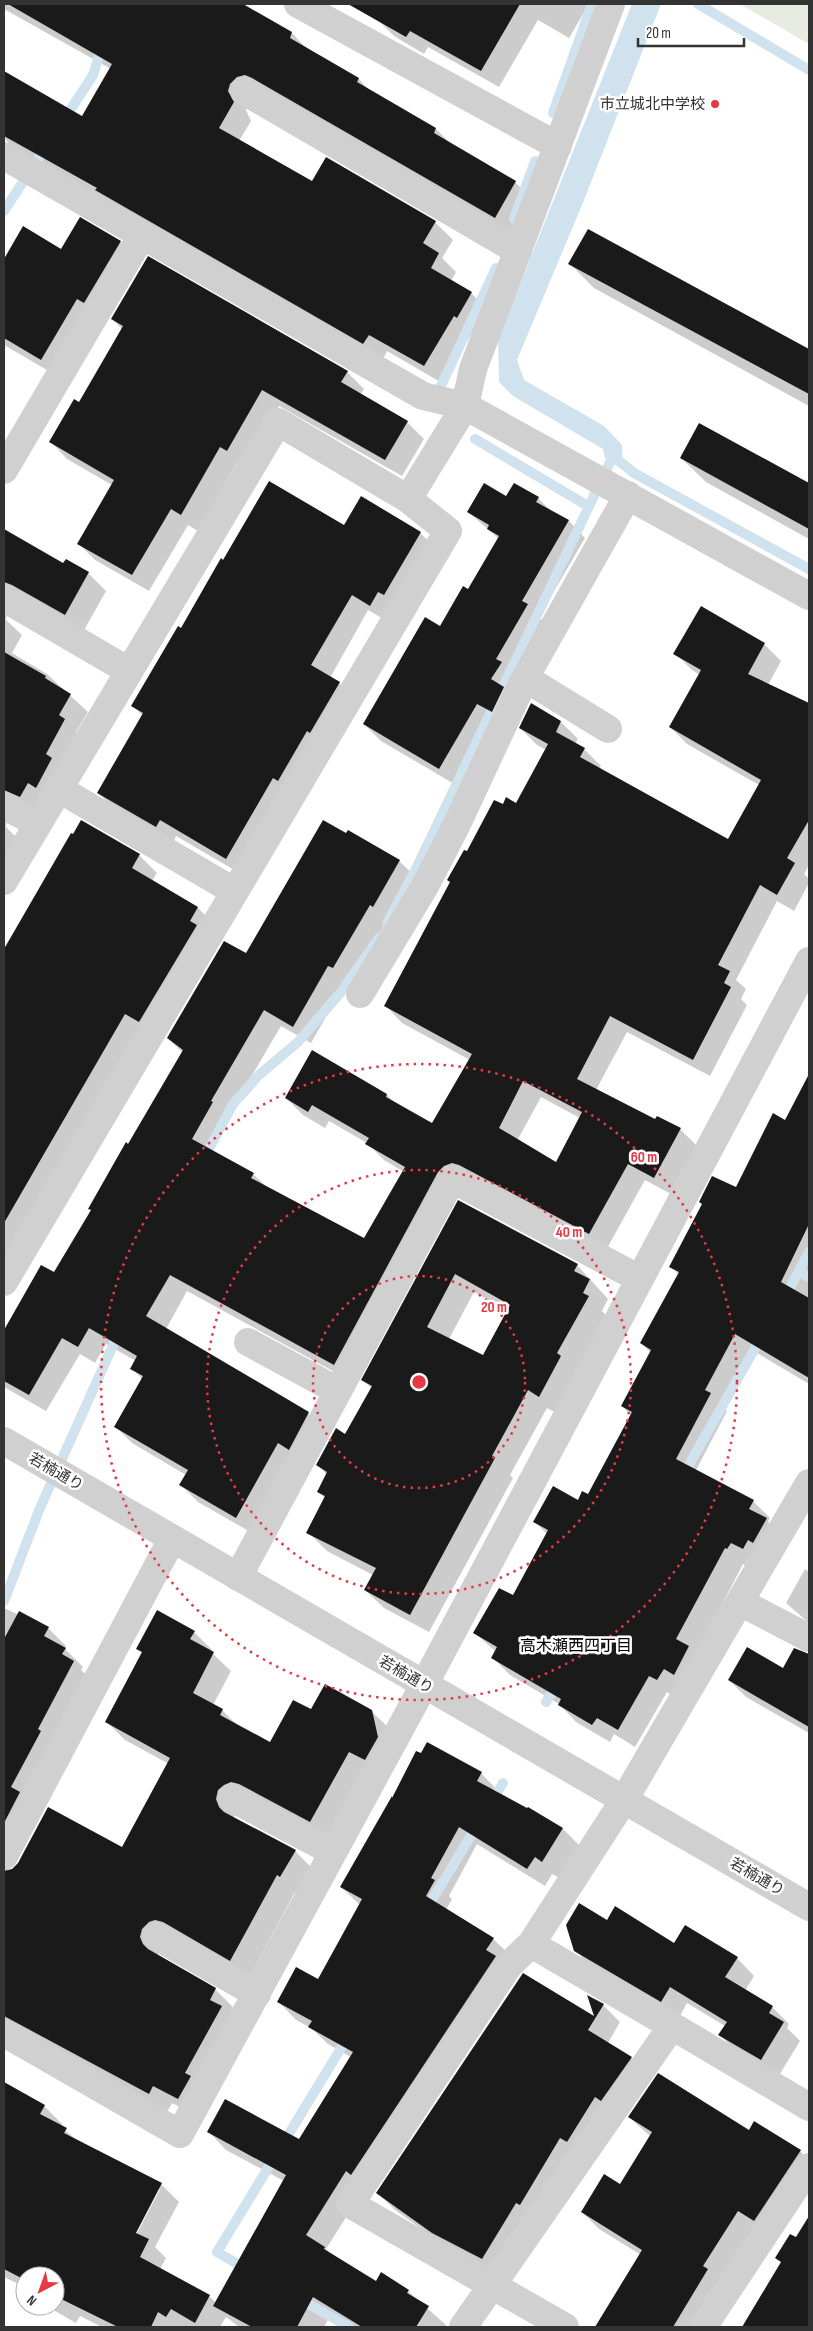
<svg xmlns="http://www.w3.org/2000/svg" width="813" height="2331" viewBox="0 0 813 2331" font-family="'Sofia Sans Condensed','Noto Sans JP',sans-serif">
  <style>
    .green { fill: #e6ecdf }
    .water { fill: #cfe2ee }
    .shadow { fill: #0003; fill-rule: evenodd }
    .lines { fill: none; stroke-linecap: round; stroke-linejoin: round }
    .stream { stroke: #cfe2ee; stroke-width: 10 }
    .building { fill: #1a1a1a; fill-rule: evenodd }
    .minor { stroke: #d0d0d0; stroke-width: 28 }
    .tertiary { stroke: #d0d0d0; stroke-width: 28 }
    .ring { fill: none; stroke: #e63946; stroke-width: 2.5; stroke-dasharray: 2.5 5 }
    .poi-dot { fill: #e63946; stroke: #fff; stroke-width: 2 }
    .labels { text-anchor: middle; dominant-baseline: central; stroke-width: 5; stroke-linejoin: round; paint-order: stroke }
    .poi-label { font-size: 15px; fill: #333; stroke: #fff; text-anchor: end }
    .street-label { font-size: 15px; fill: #333; stroke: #fff }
    .neighbourhood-label { font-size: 16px; fill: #000; stroke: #fff }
    .centre { fill: #e63946; stroke: #fff; stroke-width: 2.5 }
    .ring-label { font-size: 15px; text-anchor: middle; font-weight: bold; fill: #e63946; stroke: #fff; stroke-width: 5; stroke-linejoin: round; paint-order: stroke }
  </style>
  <rect width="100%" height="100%" fill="#fff"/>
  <path class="green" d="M 740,4 L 809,4 L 809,44 Z"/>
  <path class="water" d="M 632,4 L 661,4 L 582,205 L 517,360 L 524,380 L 604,426 L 622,445 L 623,470 L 605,458 L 603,449 L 513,396 L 499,382 L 498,339 Z"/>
  <path class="shadow" d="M 4,4 L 112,4 L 128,13 L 133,4 L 225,4 L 234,9 L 237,4 L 240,4 L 292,33 L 308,50 L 359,79 L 370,91 L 436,129 L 451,144 L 515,182 L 533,200 L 513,235 L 248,102 L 246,110 L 251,121 L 239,141 L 312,182 L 435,222 L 453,240 L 442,258 L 456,272 L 451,281 L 471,293 L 489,311 L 475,335 L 472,333 L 442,383 L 387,351 L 382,361 L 13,148 L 4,138 L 4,72 L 82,118 L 111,69 L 4,9 Z
    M 367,4 L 589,4 L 569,38 L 538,20 L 499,87 L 428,47 L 424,54 L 394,36 L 377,19 L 373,7 Z
    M 23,228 L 62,250 L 120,242 L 137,259 L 59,377 L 4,345 L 4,262 Z
    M 588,230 L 809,351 L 809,406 L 594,288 L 570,264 Z
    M 112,319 L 347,372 L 364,389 L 360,395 L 407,422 L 424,439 L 402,476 L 279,406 L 244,467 L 237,463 L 198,531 L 188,525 L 149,591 L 95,560 L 78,543 L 112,485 L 67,459 L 51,442 L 80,404 L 122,329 Z
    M 700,424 L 809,484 L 809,539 L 706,482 L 681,458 Z
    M 507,498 L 538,498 L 552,512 L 569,521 L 585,538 L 539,617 L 544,622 L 494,719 L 456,785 L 381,741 L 364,724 L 469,591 L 499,539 L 468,512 Z
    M 344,527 L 420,533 L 437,549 L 387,621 L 368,610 L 330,678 L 339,683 L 355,699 L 243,875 L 176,836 L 173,843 L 115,809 L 98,793 L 143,716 L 132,705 L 224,561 Z
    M 4,531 L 63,565 L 66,560 L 88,573 L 106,591 L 83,632 L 8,608 L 6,620 L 22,635 L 12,653 L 47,674 L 88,712 L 76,732 L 82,738 L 53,804 L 7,817 L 6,827 L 21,842 L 4,881 Z
    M 701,607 L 764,644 L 781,661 L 768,685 L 809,704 L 809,865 L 804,874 L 809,879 L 809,883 L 794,911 L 777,901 L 736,980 L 746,989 L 741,999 L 747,1005 L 710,1076 L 627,1032 L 596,1090 L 656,1121 L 680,1129 L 697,1146 L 671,1194 L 645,1180 L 606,1250 L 461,1182 L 351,1381 L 187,1291 L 166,1329 L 308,1413 L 325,1430 L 254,1534 L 198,1502 L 181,1485 L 186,1475 L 132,1443 L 115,1426 L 143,1380 L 132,1368 L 136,1361 L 106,1344 L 95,1363 L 80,1354 L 46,1411 L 4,1387 L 4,1332 L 41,1266 L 55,1274 L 183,1053 L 168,1038 L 247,955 L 399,861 L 416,877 L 390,923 L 387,921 L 350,984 L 346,982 L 311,1043 L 281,1026 L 227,1118 L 229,1120 L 211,1151 L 253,1174 L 268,1188 L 365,1239 L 404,1172 L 384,1160 L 367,1143 L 329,1121 L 325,1128 L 303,1115 L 286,1098 L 387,1095 L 396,1104 L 433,1125 L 470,1060 L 402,1023 L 386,1006 L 467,853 L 503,806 L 517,805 L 546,750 L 537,745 L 520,728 L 531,705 L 561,722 L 578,739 L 575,744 L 584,749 L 601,766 L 599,769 L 728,841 L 759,785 L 687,744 L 670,727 L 700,675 L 692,670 L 675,653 ZM 541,1097 L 580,1118 L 556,1164 L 517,1141 Z
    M 82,822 L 139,855 L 157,873 L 152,881 L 198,908 L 215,925 L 4,1258 L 4,951 L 71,835 L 73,836 Z
    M 809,1077 L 809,1384 L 752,1350 L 722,1406 L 727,1411 L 696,1470 L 753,1501 L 770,1518 L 768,1522 L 783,1536 L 761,1566 L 748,1559 L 745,1565 L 743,1564 L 674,1697 L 667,1692 L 635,1747 L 614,1734 L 610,1742 L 576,1722 L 559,1704 L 510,1675 L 493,1658 L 496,1652 L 475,1633 L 513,1597 L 547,1534 L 535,1522 L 589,1496 L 632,1416 L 622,1406 L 651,1353 L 641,1343 L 679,1275 L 671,1267 L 736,1189 L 785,1122 Z
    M 459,1202 L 577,1265 L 608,1299 L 602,1311 L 607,1316 L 558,1414 L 547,1408 L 510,1475 L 513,1478 L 429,1632 L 384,1608 L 365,1590 L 373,1575 L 327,1551 L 308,1532 L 325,1498 L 318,1492 L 327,1475 L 318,1465 L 346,1435 L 372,1389 L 363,1380 ZM 474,1292 L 508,1311 L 483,1357 L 449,1339 Z
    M 805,1569 L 809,1572 L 809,1623 L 786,1603 Z
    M 4,1608 L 48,1628 L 66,1646 L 65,1649 L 83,1667 L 81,1670 L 92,1680 L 7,1872 L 123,1849 L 169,1764 L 125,1740 L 107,1722 L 143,1654 L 138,1648 L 194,1632 L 212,1650 L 211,1652 L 231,1671 L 213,1705 L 222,1710 L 238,1726 L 271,1744 L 311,1711 L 371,1711 L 390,1729 L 329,1839 L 236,1808 L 234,1818 L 295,1851 L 313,1869 L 299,1894 L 295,1892 L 249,1978 L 160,1947 L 158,1955 L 215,1989 L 233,2007 L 229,2015 L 239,2025 L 196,2116 L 172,2103 L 167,2112 L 4,2023 Z
    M 795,1649 L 809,1655 L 809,1733 L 746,1697 L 729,1680 L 784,1670 Z
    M 481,1773 L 498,1791 L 497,1793 L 527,1810 L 529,1808 L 563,1829 L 580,1846 L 560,1878 L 552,1874 L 545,1886 L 477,1844 L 449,1896 L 452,1899 L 446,1910 L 493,1939 L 511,1956 L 326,2249 L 334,2257 L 377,2282 L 408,2291 L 446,2325 L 444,2327 L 353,2327 L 331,2314 L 324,2327 L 239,2327 L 226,2317 L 220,2327 L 102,2327 L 80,2316 L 76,2323 L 55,2311 L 49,2306 L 55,2306 L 55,2276 L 25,2276 L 25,2287 L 4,2277 L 4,2208 L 23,2170 L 4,2159 L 4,2084 L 44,2106 L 62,2124 L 61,2127 L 78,2141 L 161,2184 L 179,2202 L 155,2247 L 166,2258 L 160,2269 L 209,2296 L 216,2303 L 284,2181 L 226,2150 L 209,2132 L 299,2141 L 351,2057 L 328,2044 L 311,2028 L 296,2020 L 279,2002 L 319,1981 L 360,1905 L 341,1887 L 392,1798 ZM 157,2189 L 160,2189 L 134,2239 L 132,2238 Z
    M 607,1922 L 675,1944 L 737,1958 L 754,1976 L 745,1991 L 772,2007 L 789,2024 L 787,2028 L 800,2041 L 778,2077 L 737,2052 L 720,2035 L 725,2026 L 687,2003 L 679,2018 L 592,1968 L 575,1950 Z
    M 524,1974 L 596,2019 L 589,1997 L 603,2005 L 620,2022 L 608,2043 L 631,2058 L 648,2075 L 499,2275 L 451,2250 L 395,2210 L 378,2193 Z
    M 629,2117 L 750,2131 L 800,2151 L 809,2160 L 703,2327 L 596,2327 L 641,2255 L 599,2229 L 582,2212 L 621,2185 L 650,2136 Z
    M 791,2235 L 809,2247 L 809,2327 L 743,2327 L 782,2263 L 776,2258 Z"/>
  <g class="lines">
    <path class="stream" d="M 698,4 L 809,70
      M 553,113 L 592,4
      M 63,121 L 93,75 L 103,43
      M 4,211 L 47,145
      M 514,219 L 535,161
      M 440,388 L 496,268
      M 475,439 L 588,506
      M 613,456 L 634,473 L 809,569
      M 387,923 L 416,869 L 613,456 L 610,450
      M 203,1160 L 233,1104 L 259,1075 L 298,1042 L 341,992 L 379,938
      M 799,1272 L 809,1277
      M 785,1297 L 809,1252
      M 682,1477 L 762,1336
      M 4,1601 L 40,1508 L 119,1332
      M 546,1702 L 558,1683
      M 491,1803 L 503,1783
      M 426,1910 L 478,1824
      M 248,2270 L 217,2252 L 349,2035
      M 298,2298 L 349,2327"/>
  </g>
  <path class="building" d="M 8,4 L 243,4 L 292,32 L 290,38 L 359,78 L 357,82 L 436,128 L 434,133 L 516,181 L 495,218 L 252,78 L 245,75 L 237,77 L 230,84 L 228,91 L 234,102 L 219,128 L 312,181 L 326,157 L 436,221 L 423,243 L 439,253 L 431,268 L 472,292 L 457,318 L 454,316 L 424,366 L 369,335 L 363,344 L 95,190 L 97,188 L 4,136 L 4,71 L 82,116 L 112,64 Z
    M 348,4 L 520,4 L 481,71 L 410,31 L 406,37 Z
    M 80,217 L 121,241 L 84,303 L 77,299 L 41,360 L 4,338 L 4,259 L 23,226 L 61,249 Z
    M 588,229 L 809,349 L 809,394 L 568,264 Z
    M 148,256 L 348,371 L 341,382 L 408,421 L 385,460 L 262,390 L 227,451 L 220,447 L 181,515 L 171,509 L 132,575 L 77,544 L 114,480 L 49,442 L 74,399 L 79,402 L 123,326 L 111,319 Z
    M 699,423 L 809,483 L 809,529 L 680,458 Z
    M 269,481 L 344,525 L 361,496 L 421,532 L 384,595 L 378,592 L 370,606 L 352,595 L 311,665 L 340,682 L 310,733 L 307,731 L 278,781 L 273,778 L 226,859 L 160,820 L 156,827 L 97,793 L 143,713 L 131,706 L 178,626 L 181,628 L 221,558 L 223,560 Z
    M 484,483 L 506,496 L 514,483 L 539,497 L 536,502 L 569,520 L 522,601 L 528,604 L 496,659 L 502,662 L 491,679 L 504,687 L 492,712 L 477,704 L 439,769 L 363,724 L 425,617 L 440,626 L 463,586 L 468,589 L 499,536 L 487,529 L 489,525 L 467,512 Z
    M 4,529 L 63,563 L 66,559 L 89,572 L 65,615 L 12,585 L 4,582 Z
    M 701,606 L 765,643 L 748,674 L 809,703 L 809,820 L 787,858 L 795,863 L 777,895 L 760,885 L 718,965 L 730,971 L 724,983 L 731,987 L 693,1060 L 610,1016 L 577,1079 L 655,1119 L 657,1116 L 681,1128 L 654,1178 L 628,1164 L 589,1234 L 459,1165 L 452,1163 L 444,1166 L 438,1172 L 334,1365 L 170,1275 L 146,1316 L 309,1412 L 289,1450 L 278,1443 L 236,1518 L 179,1485 L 188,1470 L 114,1427 L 143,1376 L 130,1369 L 137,1356 L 89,1328 L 78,1347 L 62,1338 L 29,1395 L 4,1381 L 4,1330 L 41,1265 L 54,1272 L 91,1210 L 88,1209 L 126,1142 L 128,1144 L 183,1050 L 167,1038 L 224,941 L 246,953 L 323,820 L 346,833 L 348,830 L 400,860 L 373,907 L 370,905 L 333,968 L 328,966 L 293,1027 L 264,1010 L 211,1101 L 213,1102 L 192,1139 L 254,1173 L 251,1178 L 364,1238 L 405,1167 L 365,1144 L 369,1138 L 312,1105 L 308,1112 L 285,1098 L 312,1050 L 387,1094 L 386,1097 L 432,1123 L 472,1054 L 384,1006 L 450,882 L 447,880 L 464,850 L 467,851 L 494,800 L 503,804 L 506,797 L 516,803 L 548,744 L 519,728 L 531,703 L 561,721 L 556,732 L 585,748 L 580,757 L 728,839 L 761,780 L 669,727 L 701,670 L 673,654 ZM 523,1081 L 582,1112 L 556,1162 L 499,1128 Z
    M 4,652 L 46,676 L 45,678 L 71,694 L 59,715 L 65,719 L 46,754 L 52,758 L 36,788 L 28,783 L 20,797 L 4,790 Z
    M 81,820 L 140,854 L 132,868 L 198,907 L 190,921 L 197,925 L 139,1022 L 125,1014 L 4,1223 L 4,949 L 71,833 L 73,834 Z
    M 809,1074 L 809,1224 L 781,1282 L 809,1298 L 809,1378 L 735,1334 L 705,1390 L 711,1393 L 676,1459 L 754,1500 L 749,1509 L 767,1518 L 753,1543 L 748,1540 L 743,1549 L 731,1543 L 727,1549 L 725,1548 L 676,1639 L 689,1646 L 674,1675 L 664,1669 L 657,1680 L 649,1676 L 618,1730 L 597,1718 L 592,1725 L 558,1705 L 561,1699 L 491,1658 L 497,1647 L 473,1633 L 499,1588 L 513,1595 L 548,1530 L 533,1522 L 553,1486 L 578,1500 L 582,1491 L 588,1494 L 632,1412 L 621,1406 L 651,1350 L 640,1343 L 679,1272 L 669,1267 L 702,1204 L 699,1202 L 712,1176 L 736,1187 L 773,1113 L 785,1120 Z
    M 458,1200 L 578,1264 L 574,1271 L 590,1279 L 583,1293 L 589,1296 L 557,1353 L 561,1356 L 539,1397 L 528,1390 L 492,1456 L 495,1458 L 410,1615 L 364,1590 L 376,1568 L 306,1533 L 325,1496 L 317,1492 L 327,1472 L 316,1465 L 336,1428 L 345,1434 L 372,1386 L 361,1380 ZM 455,1274 L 510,1305 L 483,1355 L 427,1327 Z
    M 157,1610 L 195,1631 L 190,1639 L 214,1652 L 193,1693 L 223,1709 L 220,1715 L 270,1742 L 293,1700 L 311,1709 L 325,1684 L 372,1710 L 378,1737 L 365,1760 L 349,1752 L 310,1822 L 239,1784 L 231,1782 L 224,1785 L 218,1790 L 216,1799 L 219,1807 L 224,1812 L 296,1850 L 280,1877 L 277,1875 L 230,1961 L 163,1922 L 155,1920 L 149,1922 L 142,1929 L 140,1937 L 143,1944 L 148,1949 L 216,1988 L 210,2000 L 222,2006 L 185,2073 L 191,2076 L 178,2099 L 153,2086 L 149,2094 L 4,2016 L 4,1871 L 12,1869 L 18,1863 L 48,1807 L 122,1847 L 170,1758 L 105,1722 L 142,1652 L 136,1649 Z
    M 19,1611 L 49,1627 L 44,1636 L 66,1648 L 62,1654 L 74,1661 L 38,1729 L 41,1731 L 11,1787 L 20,1792 L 4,1823 L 4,1639 Z
    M 747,1647 L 783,1668 L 794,1648 L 809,1654 L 809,1727 L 728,1680 Z
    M 427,1742 L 482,1772 L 477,1781 L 527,1808 L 528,1807 L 563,1828 L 542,1862 L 535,1857 L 527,1869 L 459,1827 L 431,1878 L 435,1880 L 426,1896 L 494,1938 L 486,1950 L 496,1956 L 351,2175 L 346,2171 L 306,2235 L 325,2247 L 324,2249 L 376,2281 L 381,2272 L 409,2290 L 407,2293 L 429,2306 L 416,2327 L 362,2327 L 313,2297 L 297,2327 L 252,2327 L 213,2306 L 286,2175 L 207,2132 L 225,2099 L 299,2139 L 353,2052 L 308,2027 L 312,2021 L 277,2002 L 296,1967 L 318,1979 L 362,1899 L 340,1887 L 392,1796 L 392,1798 L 416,1751 L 421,1753 Z
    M 579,1903 L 607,1920 L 615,1906 L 674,1943 L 685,1925 L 738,1957 L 725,1977 L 773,2006 L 769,2013 L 784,2022 L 761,2060 L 718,2035 L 727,2022 L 670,1987 L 661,2002 L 574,1951 L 566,1925 Z
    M 523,1973 L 594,2016 L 587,1995 L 604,2004 L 588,2030 L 632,2057 L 601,2101 L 595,2097 L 567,2142 L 560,2138 L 520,2205 L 516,2203 L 482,2259 L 432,2233 L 376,2193 Z
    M 658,2073 L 749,2130 L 754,2121 L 801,2150 L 754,2221 L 738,2211 L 703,2266 L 708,2269 L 673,2327 L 595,2327 L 642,2250 L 581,2212 L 604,2174 L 620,2184 L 652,2132 L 628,2117 Z
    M 4,2082 L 45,2105 L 40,2114 L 67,2128 L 64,2133 L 162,2183 L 136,2233 L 149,2239 L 140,2257 L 210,2295 L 195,2323 L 171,2309 L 166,2317 L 158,2312 L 151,2327 L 118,2327 L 55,2296 L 55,2276 L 25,2276 L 25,2280 L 4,2269 Z
    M 809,2216 L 809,2327 L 742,2327 L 781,2262 L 775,2258 L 790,2234 L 796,2237 Z"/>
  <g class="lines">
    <path class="minor" d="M 298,4 L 558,146
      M 244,91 L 518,251
      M 4,156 L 423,396 L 465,406 L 809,596
      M 4,470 L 142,235
      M 4,598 L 129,671
      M 525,678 L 608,729
      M 59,789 L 234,891
      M 4,806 L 38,823
      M 4,881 L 278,422 L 408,499 L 465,406 L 473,369 L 611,4
      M 360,994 L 425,886 L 457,824 L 525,678 L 628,495
      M 4,1282 L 448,531 L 408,499
      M 248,1342 L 338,1391
      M 238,1577 L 452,1179 L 640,1279
      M 740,1602 L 809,1638
      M 232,1798 L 333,1852
      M 4,1856 L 172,1539
      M 156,1936 L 257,1994
      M 531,1944 L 509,1965 L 350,2204 L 565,2327
      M 672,2026 L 809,2107
      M 4,2033 L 180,2134 L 424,1685 L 809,961
      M 463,2327 L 672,2026 L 531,1944 L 624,1800 L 809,1483
      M 703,2327 L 809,2167"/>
    <path class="tertiary" d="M 4,1441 L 809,1907"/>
  </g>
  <g class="ring">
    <circle cx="419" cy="1382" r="106"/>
    <circle cx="419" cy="1382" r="212"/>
    <circle cx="419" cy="1382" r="318"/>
  </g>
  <circle class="poi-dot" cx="715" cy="104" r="5"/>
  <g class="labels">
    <g class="poi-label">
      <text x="705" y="104">市立城北中学校</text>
    </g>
    <g class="street-label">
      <text transform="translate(56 1472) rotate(30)">若楠通り</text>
      <text transform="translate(406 1675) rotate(30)">若楠通り</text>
      <text transform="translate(757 1877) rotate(30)">若楠通り</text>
    </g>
    <g class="neighbourhood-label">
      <text x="576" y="1646">高木瀬西四丁目</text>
    </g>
  </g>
  <circle cx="419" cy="1382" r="8" class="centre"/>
  <g class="ring-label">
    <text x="644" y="1162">60 m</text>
    <text x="569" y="1237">40 m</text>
    <text x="494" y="1312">20 m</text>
  </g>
  <rect width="813" height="2331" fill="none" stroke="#333333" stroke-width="10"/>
  <g transform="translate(40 2291) rotate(221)"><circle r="24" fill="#ffffff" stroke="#adadad"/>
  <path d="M0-4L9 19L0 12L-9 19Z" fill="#e63946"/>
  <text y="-8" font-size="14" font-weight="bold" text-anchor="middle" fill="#333333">N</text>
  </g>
  <path d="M638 38v8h106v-8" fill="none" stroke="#333333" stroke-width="2.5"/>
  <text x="646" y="38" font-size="15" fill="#333333" stroke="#ffffff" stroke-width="4" paint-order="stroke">20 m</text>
</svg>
